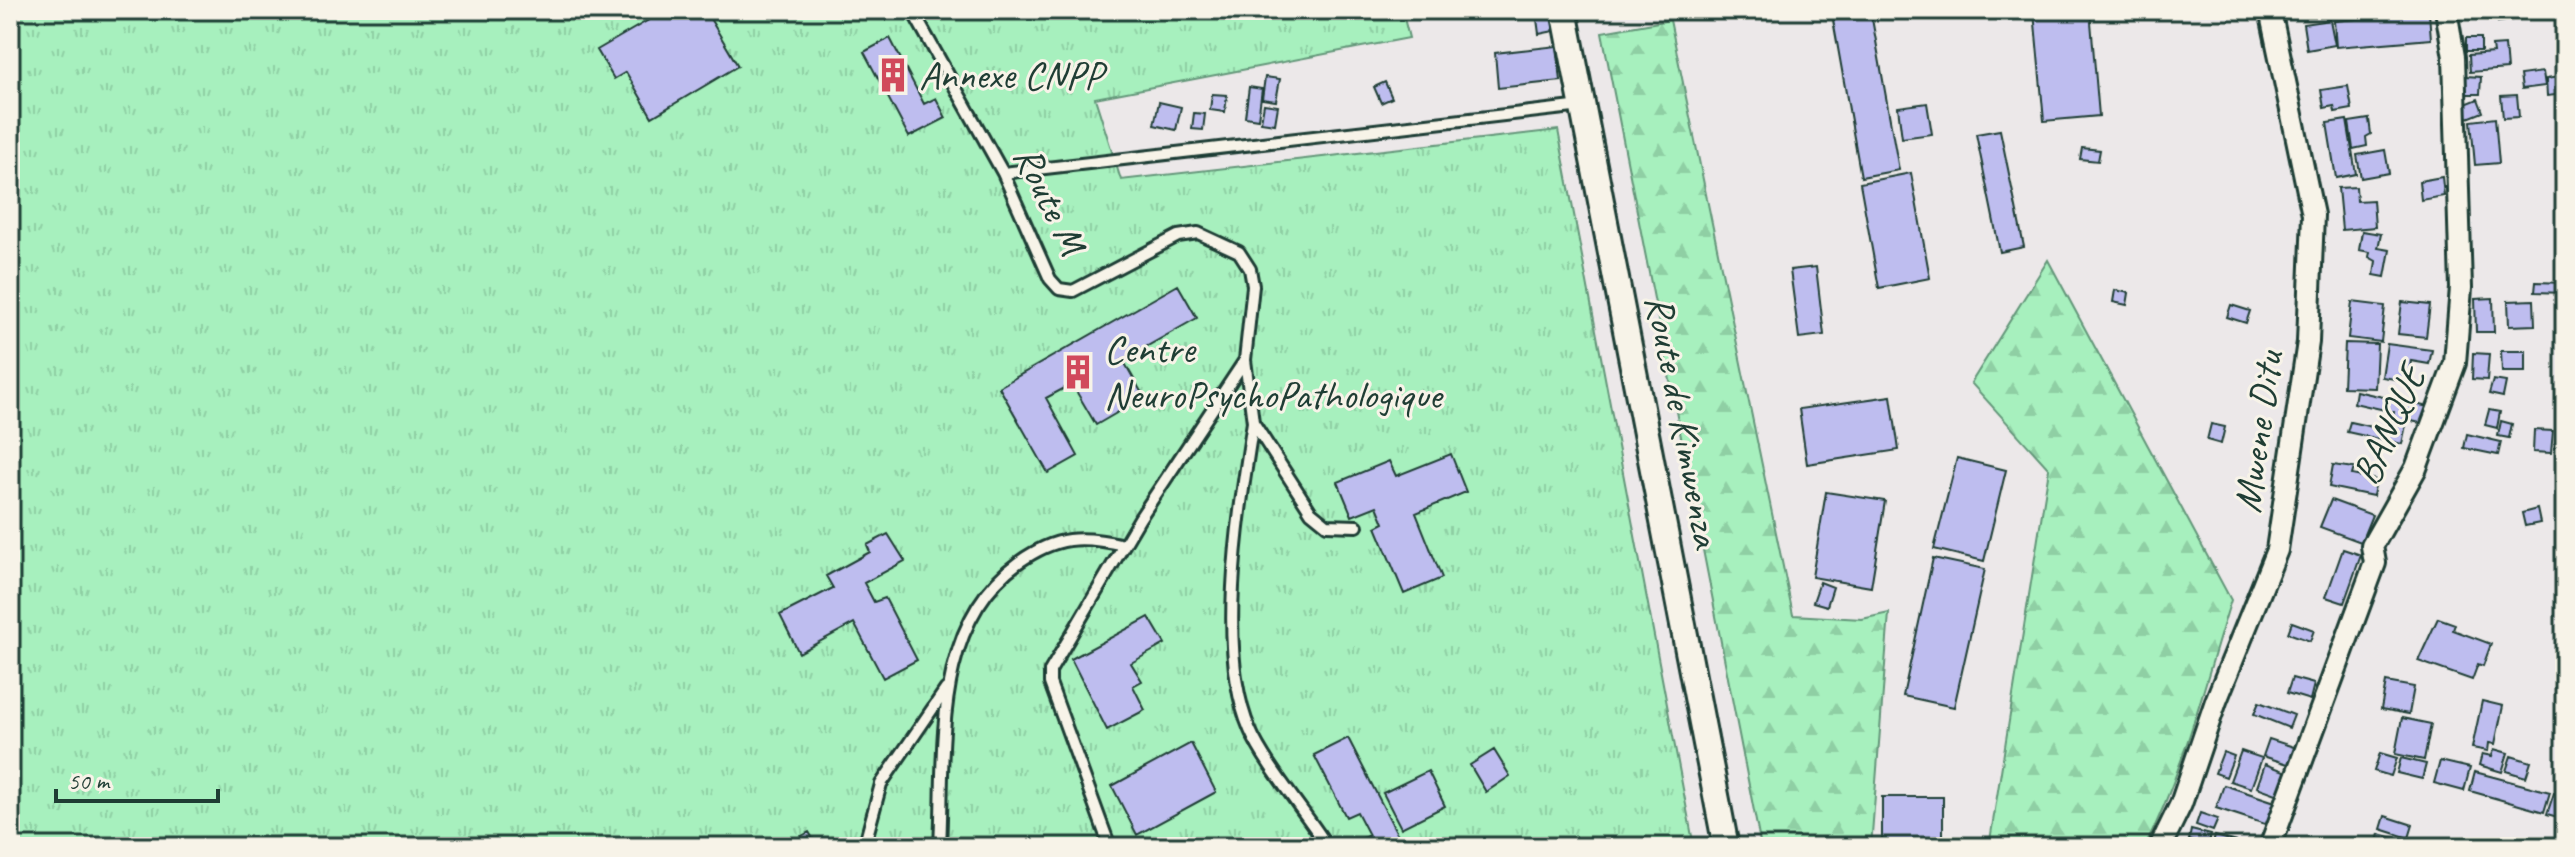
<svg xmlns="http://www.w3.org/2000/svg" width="2575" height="857" viewBox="0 0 2575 857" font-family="Caveat,sans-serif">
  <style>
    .grass { fill: url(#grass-tufts); stroke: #639679; stroke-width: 2 }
    .forest { fill: url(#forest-firs); stroke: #639679; stroke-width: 2 }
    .building { fill: #bebdef; stroke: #1f3d34; stroke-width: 2 }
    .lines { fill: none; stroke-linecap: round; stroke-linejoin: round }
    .service-casing { stroke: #1f3d34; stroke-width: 16 }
    .minor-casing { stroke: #1f3d34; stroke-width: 26 }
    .tertiary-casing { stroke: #1f3d34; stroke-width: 30 }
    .service { stroke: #f7f3e8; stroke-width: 10 }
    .minor { stroke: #f7f3e8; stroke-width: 20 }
    .tertiary { stroke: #f7f3e8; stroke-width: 24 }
    .labels { text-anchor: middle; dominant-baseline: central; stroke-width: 6; stroke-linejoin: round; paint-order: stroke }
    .poi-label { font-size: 40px; fill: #1f3d34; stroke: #f7f3e8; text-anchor: start }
    .street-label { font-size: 40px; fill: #1f3d34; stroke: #f7f3e8 }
  </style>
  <defs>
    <pattern id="grass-tufts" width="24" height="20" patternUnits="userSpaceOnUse" patternTransform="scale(2)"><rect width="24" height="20" fill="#a7f0be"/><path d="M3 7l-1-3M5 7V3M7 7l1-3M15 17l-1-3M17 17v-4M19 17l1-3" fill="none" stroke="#8fcfa4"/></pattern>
    <pattern id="forest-firs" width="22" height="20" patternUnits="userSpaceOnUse" patternTransform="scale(2)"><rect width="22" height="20" fill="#a7f0be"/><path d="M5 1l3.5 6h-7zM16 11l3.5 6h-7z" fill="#8fcfa4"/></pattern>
  </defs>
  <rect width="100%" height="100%" fill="#ece8e9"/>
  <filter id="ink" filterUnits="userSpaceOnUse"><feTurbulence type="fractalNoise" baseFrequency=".0125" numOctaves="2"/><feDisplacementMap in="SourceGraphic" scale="16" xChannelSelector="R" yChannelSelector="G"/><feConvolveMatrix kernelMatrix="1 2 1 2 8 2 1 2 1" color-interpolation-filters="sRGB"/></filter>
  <g filter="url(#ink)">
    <path class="grass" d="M 10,10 L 1402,10 L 1409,38 L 1095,98 L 1121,180 L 1558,130 L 1694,847 L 10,847 Z"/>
    <path class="forest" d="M 1670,20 L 1793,615 L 1862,619 L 1889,613 L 1871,847 L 1761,847 L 1602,32 Z
      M 2048,260 L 2231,600 C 2205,682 2184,770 2145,847 L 1989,847 L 2049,469 L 1971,383 Z"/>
    <path class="building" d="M 666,10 L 705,10 L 738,66 L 652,117 L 626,72 L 614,79 L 597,50 Z
      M 2090,10 L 2099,116 L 2044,121 L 2034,12 Z
      M 2497,10 L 2527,10 L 2528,18 L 2498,22 Z
      M 1871,13 L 1899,170 L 1861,177 L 1833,20 Z
      M 2429,13 L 2431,39 L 2336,47 L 2334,21 Z
      M 1552,16 L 1554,31 L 1539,34 L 1537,19 Z
      M 2330,20 L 2335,45 L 2307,50 L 2303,24 Z
      M 890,38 L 924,104 L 936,98 L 946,118 L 909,137 L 864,52 Z
      M 2466,38 L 2481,38 L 2481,51 L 2466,51 Z
      M 2505,45 L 2507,69 L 2470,72 L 2469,55 L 2493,53 L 2492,46 Z
      M 1557,46 L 1561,81 L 1498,88 L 1495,53 Z
      M 2543,72 L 2545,86 L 2522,89 L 2520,75 Z
      M 2465,76 L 2481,77 L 2480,94 L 2465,94 Z
      M 2565,76 L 2565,94 L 2547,96 L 2546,79 Z
      M 1265,77 L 1280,79 L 1276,101 L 1262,99 Z
      M 1385,82 L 1392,98 L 1381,103 L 1374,87 Z
      M 2348,86 L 2352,109 L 2335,112 L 2334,106 L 2324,108 L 2321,90 Z
      M 1249,87 L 1262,89 L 1258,119 L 1245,117 Z
      M 1212,94 L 1227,95 L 1225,112 L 1210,110 Z
      M 2517,95 L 2519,117 L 2503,118 L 2501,96 Z
      M 2478,99 L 2483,112 L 2468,118 L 2463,105 Z
      M 1159,102 L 1181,107 L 1176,130 L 1154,125 Z
      M 1927,103 L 1932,134 L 1902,138 L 1898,107 Z
      M 1264,104 L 1278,106 L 1275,124 L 1261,122 Z
      M 1194,113 L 1205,114 L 1203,130 L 1192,129 Z
      M 2495,118 L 2499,163 L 2475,165 L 2471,121 Z
      M 2369,119 L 2371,134 L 2366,137 L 2367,146 L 2353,149 L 2349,122 Z
      M 2347,120 L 2356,174 L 2336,178 L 2327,123 Z
      M 2000,130 L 2024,247 L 2000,252 L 1976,134 Z
      M 2082,148 L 2100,150 L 2098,161 L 2080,159 Z
      M 2385,150 L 2389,173 L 2361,178 L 2357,155 Z
      M 1911,173 L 1930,278 L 1879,288 L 1860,183 Z
      M 2442,177 L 2444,196 L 2421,200 L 2419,181 Z
      M 2356,187 L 2357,201 L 2373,200 L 2375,227 L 2342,230 L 2338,188 Z
      M 2362,231 L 2381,234 L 2378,248 L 2390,250 L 2385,277 L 2374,275 L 2376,261 L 2369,257 L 2370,252 L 2359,250 Z
      M 1816,267 L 1824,335 L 1799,338 L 1790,270 Z
      M 2536,282 L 2565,283 L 2565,293 L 2535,292 Z
      M 1178,285 L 1197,318 L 1123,360 L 1144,397 L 1096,425 L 1072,384 L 1046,398 L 1078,456 L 1048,473 L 999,387 Z
      M 2115,290 L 2129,293 L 2127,305 L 2113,302 Z
      M 2493,298 L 2494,332 L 2476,332 L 2475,299 Z
      M 2534,300 L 2535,325 L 2509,326 L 2508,301 Z
      M 2352,302 L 2385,306 L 2381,342 L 2348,338 Z
      M 2402,302 L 2430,305 L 2426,337 L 2398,334 Z
      M 2231,305 L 2250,311 L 2246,323 L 2227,317 Z
      M 2345,343 L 2377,344 L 2375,388 L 2343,387 Z
      M 2387,344 L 2432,350 L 2429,364 L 2411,361 L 2408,381 L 2382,377 Z
      M 2501,351 L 2526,351 L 2526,372 L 2502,372 Z
      M 2473,353 L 2489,354 L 2487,380 L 2472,379 Z
      M 2493,380 L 2506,382 L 2503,397 L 2489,394 Z
      M 2356,391 L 2433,408 L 2429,425 L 2407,420 L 2402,444 L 2347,432 L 2350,422 L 2390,431 L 2394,412 L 2354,403 Z
      M 1891,396 L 1899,450 L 1807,464 L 1799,409 Z
      M 2489,410 L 2500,412 L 2497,428 L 2485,425 Z
      M 2501,421 L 2512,424 L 2509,438 L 2498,436 Z
      M 2211,424 L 2225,427 L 2221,444 L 2207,440 Z
      M 2560,425 L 2565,426 L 2565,450 L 2556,448 Z
      M 2534,430 L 2553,431 L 2551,453 L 2533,452 Z
      M 2467,434 L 2501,442 L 2498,455 L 2464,448 Z
      M 1451,454 L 1466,492 L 1416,513 L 1442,578 L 1404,594 L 1376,527 L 1384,523 L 1377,506 L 1352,516 L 1338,482 L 1389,461 L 1396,476 Z
      M 1957,458 L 2006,470 L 1984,561 L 1934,549 Z
      M 2333,465 L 2354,468 L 2352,475 L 2376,480 L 2373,496 L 2329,487 Z
      M 1826,492 L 1885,501 L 1871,587 L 1812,577 Z
      M 2331,500 L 2372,515 L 2361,542 L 2320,527 Z
      M 2537,509 L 2540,523 L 2525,526 L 2522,513 Z
      M 888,534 L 905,561 L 864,583 L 874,602 L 885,598 L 917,660 L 883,678 L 854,623 L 799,653 L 780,615 L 833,588 L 826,576 L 870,552 L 867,545 Z
      M 2343,549 L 2361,555 L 2344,603 L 2326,597 Z
      M 1933,558 L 1985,569 L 1954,707 L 1903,696 Z
      M 1820,582 L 1833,587 L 1827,606 L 1813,602 Z
      M 1149,617 L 1165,644 L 1131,663 L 1142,681 L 1133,686 L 1145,710 L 1107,730 L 1071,659 Z
      M 2438,618 L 2455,624 L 2453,630 L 2491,644 L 2483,666 L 2478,664 L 2472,680 L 2418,661 Z
      M 2292,622 L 2314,630 L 2310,641 L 2288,633 Z
      M 2292,678 L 2314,684 L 2310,700 L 2287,693 Z
      M 2386,682 L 2414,687 L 2409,714 L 2381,709 Z
      M 2482,701 L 2503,706 L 2495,744 L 2489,743 L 2488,751 L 2472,748 Z
      M 2259,702 L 2294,715 L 2289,728 L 2254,714 Z
      M 2402,718 L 2431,724 L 2424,760 L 2395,754 Z
      M 1348,738 L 1404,847 L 1346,847 L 1369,835 L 1357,812 L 1346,817 L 1314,755 Z
      M 2269,739 L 2300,749 L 2294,766 L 2263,756 Z
      M 1191,743 L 1216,792 L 1137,835 L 1112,786 Z
      M 2494,749 L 2508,753 L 2502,772 L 2479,765 L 2482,754 L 2492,756 Z
      M 1494,750 L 1510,776 L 1486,792 L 1470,765 Z
      M 2241,751 L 2262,758 L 2251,788 L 2230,781 Z
      M 2223,752 L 2234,756 L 2226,777 L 2215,773 Z
      M 2380,753 L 2397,758 L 2391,776 L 2374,771 Z
      M 2511,756 L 2531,762 L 2526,777 L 2506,771 Z
      M 2401,758 L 2426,764 L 2422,779 L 2397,773 Z
      M 2440,761 L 2470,768 L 2464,791 L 2434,783 Z
      M 2265,764 L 2287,772 L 2279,795 L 2257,787 Z
      M 1428,771 L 1445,806 L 1401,828 L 1383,793 Z
      M 2475,772 L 2550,792 L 2544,812 L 2470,791 Z
      M 2224,785 L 2278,803 L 2271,826 L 2216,808 Z
      M 2554,793 L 2565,797 L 2565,819 L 2547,814 Z
      M 1882,797 L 1943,797 L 1943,847 L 1882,847 Z
      M 2200,813 L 2218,819 L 2213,831 L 2196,825 Z
      M 2385,816 L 2413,825 L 2409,838 L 2381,829 Z
      M 2191,830 L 2211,835 L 2208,845 L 2189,840 Z
      M 809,832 L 818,847 L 782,847 Z
      M 2379,834 L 2402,840 L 2401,847 L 2376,845 Z
      M 2215,836 L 2256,847 L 2212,847 Z"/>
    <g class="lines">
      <g class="service-casing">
        <path id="service" d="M 912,10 L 1003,173 L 1050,279 L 1059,289 L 1073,291 L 1178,236 L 1198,233 L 1239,252 L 1250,269 L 1253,286 L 1245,360 L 1253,422 L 1311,512 L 1327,525 L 1357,526
          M 1003,173 L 1582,106
          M 1253,422 C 1240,507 1215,650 1250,730 C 1263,761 1301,807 1321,837
          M 864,847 L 881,784 L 946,689
          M 940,847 C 945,751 931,625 1019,562 C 1056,536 1081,535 1124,545
          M 1110,847 L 1050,683 L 1050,671 L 1140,518 L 1245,360"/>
      </g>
      <g class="minor-casing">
        <path id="minor" d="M 2160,847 L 2181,804 L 2216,701 L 2277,550 L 2308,342 L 2313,215 L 2270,10
          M 2270,847 L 2375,563 L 2372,546 L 2416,468 L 2455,363 L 2461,288 L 2454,57 L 2446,10"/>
      </g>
      <g class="tertiary-casing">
        <path id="tertiary" d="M 1564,10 L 1726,847"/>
      </g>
      <use href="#service" class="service"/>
      <use href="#minor" class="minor"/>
      <use href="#tertiary" class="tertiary"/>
    </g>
  </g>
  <defs>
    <g id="building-bare" transform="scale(2.76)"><path d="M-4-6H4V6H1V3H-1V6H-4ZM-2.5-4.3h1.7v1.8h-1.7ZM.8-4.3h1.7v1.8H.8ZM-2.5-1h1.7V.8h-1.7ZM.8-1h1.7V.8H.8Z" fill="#d1495b" stroke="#f7f3e8" stroke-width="2.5" paint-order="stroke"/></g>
  </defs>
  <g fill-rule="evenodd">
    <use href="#building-bare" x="893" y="75"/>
    <use href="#building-bare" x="1078" y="372"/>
  </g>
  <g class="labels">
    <g class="poi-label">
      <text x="919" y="75">Annexe CNPP</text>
      <text x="1104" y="349">Centre<tspan x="1104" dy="46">NeuroPsychoPathologique</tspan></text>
    </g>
    <g class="street-label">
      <text transform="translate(1050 200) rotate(64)">Route M</text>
      <text transform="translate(1683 421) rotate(79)">Route de Kimwenza</text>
      <text transform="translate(2389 425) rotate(-66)">BANQUE</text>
      <text transform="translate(2258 432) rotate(-82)">Mwene Ditu</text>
    </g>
  </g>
  <rect width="2575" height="857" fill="none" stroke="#f7f3e8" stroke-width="40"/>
  <rect x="20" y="20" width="2535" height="817" fill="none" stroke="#1f3d34" stroke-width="3" filter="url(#ink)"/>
  <path d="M56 789v12h162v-12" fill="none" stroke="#1f3d34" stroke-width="4"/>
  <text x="68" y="789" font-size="24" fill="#1f3d34" stroke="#f7f3e8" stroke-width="6" paint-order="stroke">50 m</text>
</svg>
